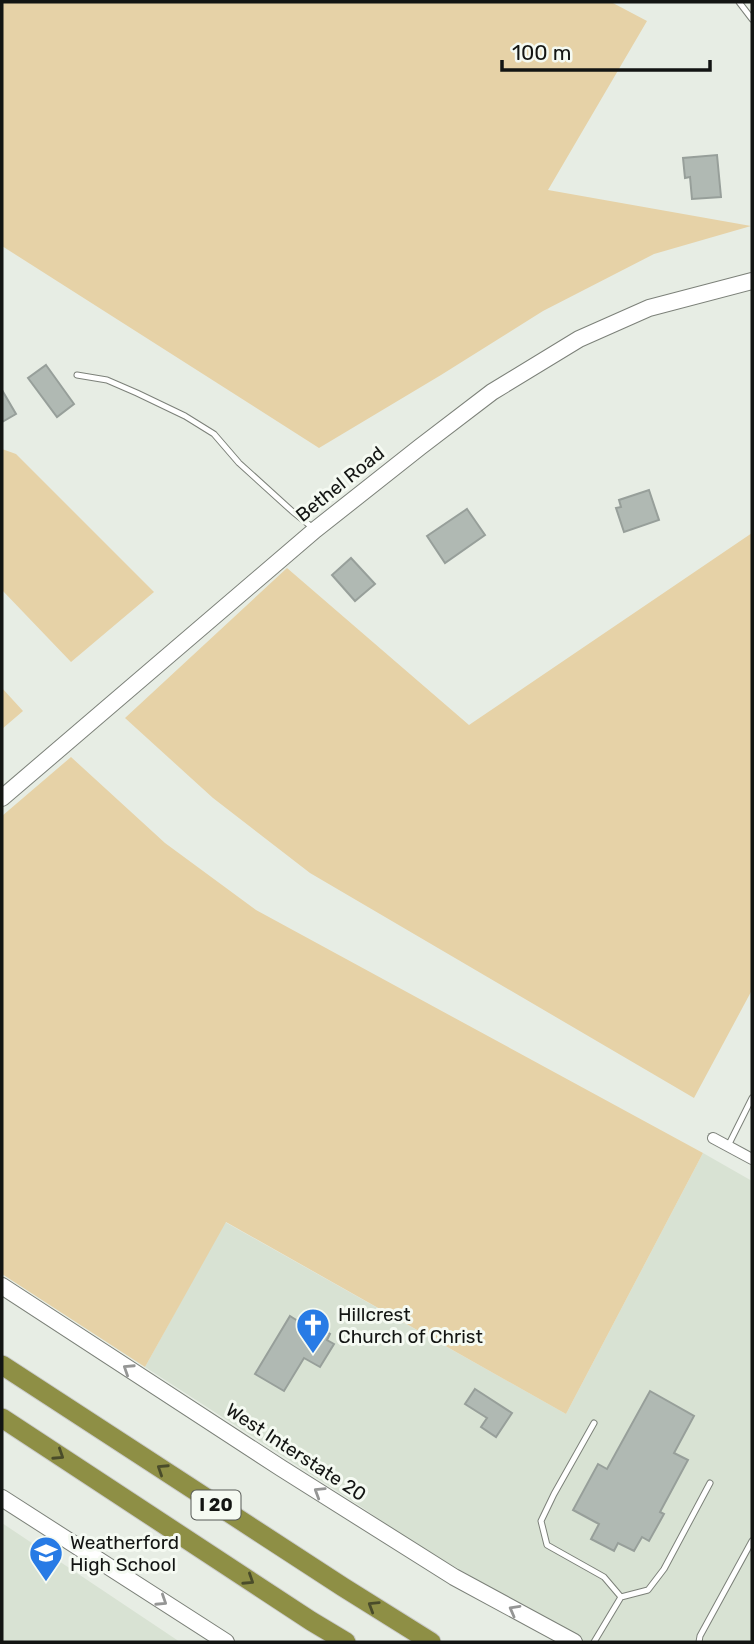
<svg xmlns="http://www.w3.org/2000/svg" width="754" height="1644" viewBox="0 0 754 1644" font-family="Rubik,sans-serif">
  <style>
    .built { fill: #d8e2d3 }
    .green { fill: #e6d2a7 }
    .building { fill: #b0b9b3; stroke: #979f9a; stroke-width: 2 }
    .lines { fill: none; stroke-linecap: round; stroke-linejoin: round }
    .lane-casing { stroke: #7c8179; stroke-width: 7 }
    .street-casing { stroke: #7c8179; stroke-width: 12 }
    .secondary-casing { stroke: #7c8179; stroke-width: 18 }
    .highway-casing { stroke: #cbcccb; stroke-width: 21 }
    .lane { stroke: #fff; stroke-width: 5 }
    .street { stroke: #fff; stroke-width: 10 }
    .secondary { stroke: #fff; stroke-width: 16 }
    .highway { stroke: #8e8f45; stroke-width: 19 }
    .oneway { stroke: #959695 }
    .oneway2 { stroke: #4a4c2a }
    .labels { text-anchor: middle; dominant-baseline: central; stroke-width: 6; stroke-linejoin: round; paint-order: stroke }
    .shield { fill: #f5faf2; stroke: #575a56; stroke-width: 2 }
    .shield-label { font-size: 18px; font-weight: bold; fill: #131513 }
    .street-label { font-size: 19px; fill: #131513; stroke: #f5faf2 }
    .poi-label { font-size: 19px; fill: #131513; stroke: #f5faf2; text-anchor: start }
  </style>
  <rect width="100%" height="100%" fill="#e7ede4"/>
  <path class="built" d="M 703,1153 L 752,1181 L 752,1642 L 584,1642 L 407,1539 L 366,1510 L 145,1367 L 225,1222 L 566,1414 Z
    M 2,1523 L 180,1642 L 2,1642 Z"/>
  <path class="green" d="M 2,2 L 611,2 L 647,21 L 548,190 L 751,226 L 654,254 L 543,311 L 441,375 L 319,448 L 2,246 Z
    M 2,449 L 16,454 L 154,592 L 71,662 L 2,590 Z
    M 752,533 L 752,990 L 694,1098 L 310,873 L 213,798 L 125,718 L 287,568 L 469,725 Z
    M 2,688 L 23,711 L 2,729 Z
    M 71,757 L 165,843 L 256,910 L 703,1153 L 566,1414 L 226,1222 L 145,1367 L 2,1274 L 2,816 Z"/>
  <path class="building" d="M 717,155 L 721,197 L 692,199 L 690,177 L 685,178 L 683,158 Z
    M 46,365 L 74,404 L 57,417 L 28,378 Z
    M 2,390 L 16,414 L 2,422 Z
    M 649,490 L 659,520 L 624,532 L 616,508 L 621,507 L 619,500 Z
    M 467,509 L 485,535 L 445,563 L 427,536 Z
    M 351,558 L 375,584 L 355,601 L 332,575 Z
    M 290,1316 L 317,1333 L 320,1328 L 330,1334 L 327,1340 L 334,1344 L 320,1367 L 304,1358 L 284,1391 L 255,1374 Z
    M 475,1389 L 512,1413 L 496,1437 L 481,1427 L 487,1418 L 465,1404 Z
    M 650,1391 L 694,1416 L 674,1453 L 688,1460 L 660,1512 L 664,1514 L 649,1541 L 642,1537 L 634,1551 L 618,1543 L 614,1551 L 591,1539 L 599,1524 L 573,1510 L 598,1464 L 607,1469 Z"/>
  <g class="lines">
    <g class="lane-casing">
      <path id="lane" d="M 739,2 L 752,19
        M 77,375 L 107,380 L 137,393 L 185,416 L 214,434 L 239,463 L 292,511 L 313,528
        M 728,1146 L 752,1098
        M 594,1423 L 554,1494 L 541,1521 L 547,1545 L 604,1577 L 621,1597
        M 594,1642 L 621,1597 L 648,1590 L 664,1569 L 710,1483
        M 699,1642 L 700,1636 L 752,1541"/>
    </g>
    <g class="street-casing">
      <path id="street" d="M 713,1138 L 752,1159"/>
    </g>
    <g class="secondary-casing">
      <path id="secondary" d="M 2,798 L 315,530 L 420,447 L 492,392 L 579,339 L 649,308 L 752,281
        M 2,1286 L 281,1468 L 454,1577 L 574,1642
        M 2,1498 L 226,1642"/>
    </g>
    <g class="highway-casing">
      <path id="highway" d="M 2,1365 L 343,1587 L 431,1642
        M 2,1418 L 311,1621 L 346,1642"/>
    </g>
    <use href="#lane" class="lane"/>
    <use href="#street" class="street"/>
    <use href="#secondary" class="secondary"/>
    <use href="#highway" class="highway"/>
  </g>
  <defs><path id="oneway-chevron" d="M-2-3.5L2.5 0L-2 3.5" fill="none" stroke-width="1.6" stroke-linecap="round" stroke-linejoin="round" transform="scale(1.75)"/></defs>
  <g class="oneway">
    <use href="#oneway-chevron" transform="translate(128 1369) rotate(-147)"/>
    <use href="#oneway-chevron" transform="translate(319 1492) rotate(-148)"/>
    <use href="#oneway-chevron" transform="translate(162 1601) rotate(33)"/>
    <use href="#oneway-chevron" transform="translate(514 1610) rotate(-151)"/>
  </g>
  <g class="oneway2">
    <use href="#oneway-chevron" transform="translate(59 1455) rotate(33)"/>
    <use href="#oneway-chevron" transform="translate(162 1469) rotate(-147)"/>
    <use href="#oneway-chevron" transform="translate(249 1580) rotate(33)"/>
    <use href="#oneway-chevron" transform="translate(373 1606) rotate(-148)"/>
  </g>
  <defs>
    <g id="church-pin" transform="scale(1.75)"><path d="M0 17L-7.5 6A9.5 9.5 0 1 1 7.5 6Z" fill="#287be5" stroke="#f5faf2"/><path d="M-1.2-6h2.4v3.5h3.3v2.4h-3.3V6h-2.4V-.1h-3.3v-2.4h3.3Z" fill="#fff"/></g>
    <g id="school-pin" transform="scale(1.75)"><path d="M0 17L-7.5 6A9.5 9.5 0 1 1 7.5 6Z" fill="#287be5" stroke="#f5faf2"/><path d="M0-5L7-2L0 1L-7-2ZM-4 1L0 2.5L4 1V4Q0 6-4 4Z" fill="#fff"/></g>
  </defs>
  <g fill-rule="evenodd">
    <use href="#church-pin" x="313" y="1325"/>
    <use href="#school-pin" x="46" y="1553"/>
  </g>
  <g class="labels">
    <rect class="shield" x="191.5" y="1490.5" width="49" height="29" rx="5"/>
    <g class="shield-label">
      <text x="216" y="1505">I 20</text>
    </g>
    <g class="street-label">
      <text transform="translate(340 484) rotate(-39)">Bethel Road</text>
      <text transform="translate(296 1452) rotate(33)">West Interstate 20</text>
    </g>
    <g class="poi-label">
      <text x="338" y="1314">Hillcrest<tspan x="338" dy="22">Church of Christ</tspan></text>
      <text x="70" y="1542">Weatherford<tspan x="70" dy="22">High School</tspan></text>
    </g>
  </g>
  <rect width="754" height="1644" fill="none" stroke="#131513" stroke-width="7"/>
  <path d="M502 60v10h208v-10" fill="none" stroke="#131513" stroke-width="3.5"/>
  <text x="512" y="60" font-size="21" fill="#131513" stroke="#f5faf2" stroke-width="5" paint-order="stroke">100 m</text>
</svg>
